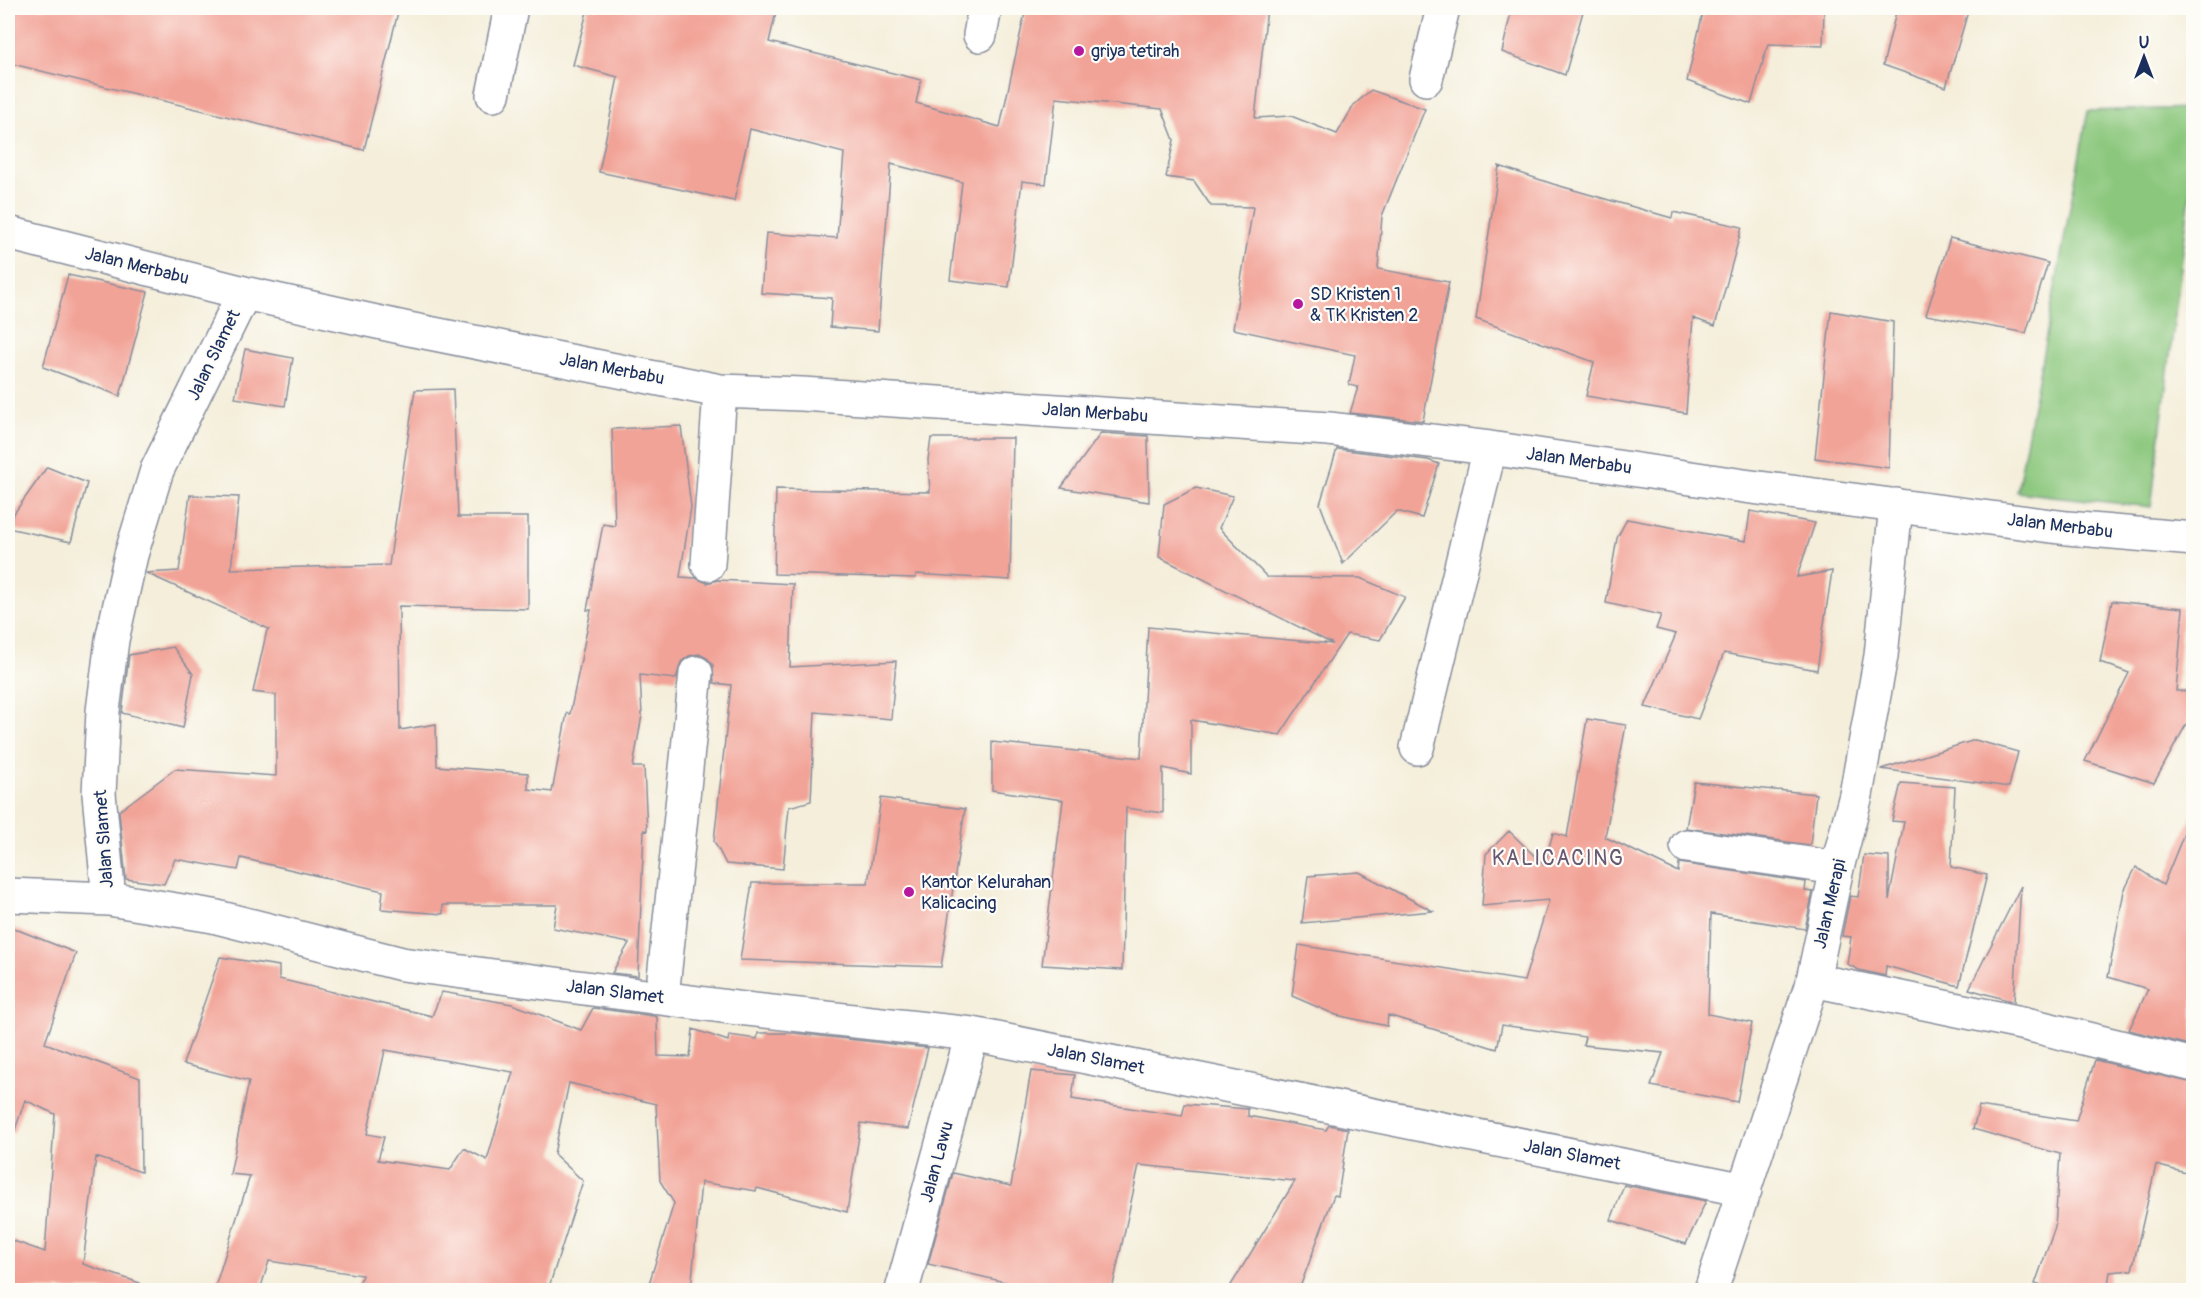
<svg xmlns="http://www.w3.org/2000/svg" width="2201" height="1298" viewBox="0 0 2201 1298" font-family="Pangolin,sans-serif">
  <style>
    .green { fill: #8bc77d; stroke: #537b6e; stroke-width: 1.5 }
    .building { fill: #f2a397; fill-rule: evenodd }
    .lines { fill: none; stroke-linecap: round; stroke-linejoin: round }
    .minor-casing { stroke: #888e9c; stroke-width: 36 }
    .minor { stroke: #fff; stroke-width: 33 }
    .poi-dot { fill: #b5179e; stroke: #fdfcf7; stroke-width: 2 }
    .labels { text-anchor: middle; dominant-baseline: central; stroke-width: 4.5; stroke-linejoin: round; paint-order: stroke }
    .poi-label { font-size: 18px; fill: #1b2f5e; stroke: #fdfcf7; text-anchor: start }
    .street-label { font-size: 18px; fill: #1b2f5e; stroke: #fdfcf7 }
    .quarter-label { font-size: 21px; letter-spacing: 1.5px; fill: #665872; stroke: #fdfcf7 }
  </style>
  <rect width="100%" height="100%" fill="#fdfcf7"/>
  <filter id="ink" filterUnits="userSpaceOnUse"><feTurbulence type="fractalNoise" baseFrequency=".0167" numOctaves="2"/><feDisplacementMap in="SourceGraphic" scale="12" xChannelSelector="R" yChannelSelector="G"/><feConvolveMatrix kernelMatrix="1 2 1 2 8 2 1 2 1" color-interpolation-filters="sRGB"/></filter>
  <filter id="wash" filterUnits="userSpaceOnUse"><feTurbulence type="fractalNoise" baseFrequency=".008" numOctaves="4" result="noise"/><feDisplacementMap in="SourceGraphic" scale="24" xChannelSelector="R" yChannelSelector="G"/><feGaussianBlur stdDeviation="1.35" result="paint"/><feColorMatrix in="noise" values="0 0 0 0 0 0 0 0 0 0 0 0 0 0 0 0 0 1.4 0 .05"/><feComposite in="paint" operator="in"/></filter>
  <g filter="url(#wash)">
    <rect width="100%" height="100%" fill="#f4eeda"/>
    <path class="green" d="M 2193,108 L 2193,171 L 2151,507 L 2017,492 L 2088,111 Z"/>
    <g id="blocks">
      <path class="building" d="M 8,8 L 399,8 L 364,150 L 8,63 Z
        M 588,8 L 777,8 L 769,42 L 921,80 L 916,103 L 1000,127 L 1026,8 L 1267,8 L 1255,118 L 1291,116 L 1337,134 L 1354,105 L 1371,90 L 1425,109 L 1382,216 L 1378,269 L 1449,282 L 1423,421 L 1350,413 L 1358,387 L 1349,385 L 1355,355 L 1233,329 L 1253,207 L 1211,206 L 1194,181 L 1166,177 L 1174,140 L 1162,109 L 1056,98 L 1046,184 L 1022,181 L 1009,287 L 950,280 L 962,182 L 891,164 L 878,331 L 830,327 L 832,298 L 761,293 L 766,233 L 837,238 L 844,153 L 750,129 L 734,201 L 599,172 L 618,77 L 573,65 Z
        M 1512,8 L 1584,8 L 1565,75 L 1502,52 Z
        M 1704,8 L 1824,8 L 1823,46 L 1768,44 L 1751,104 L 1687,81 Z
        M 1897,8 L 1969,8 L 1946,87 L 1883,65 Z
        M 1499,166 L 1553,184 L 1672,218 L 1673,212 L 1742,227 L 1715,326 L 1693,318 L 1686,413 L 1586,396 L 1594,362 L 1476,319 Z
        M 1950,238 L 2048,263 L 2026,333 L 1926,315 Z
        M 68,275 L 148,292 L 120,396 L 43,367 Z
        M 1831,311 L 1893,322 L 1889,468 L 1815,458 Z
        M 245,349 L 293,358 L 285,406 L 235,398 Z
        M 453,389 L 458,517 L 528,517 L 528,609 L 399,606 L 400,730 L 436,724 L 437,766 L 528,773 L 528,789 L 552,792 L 567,713 L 570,714 L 591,610 L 587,610 L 603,524 L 615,526 L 612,429 L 681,426 L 691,507 L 680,577 L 696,578 L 707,583 L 718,580 L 793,584 L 790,667 L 896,661 L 891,719 L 815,712 L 811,801 L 789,807 L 783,869 L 726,864 L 714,841 L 731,685 L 714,683 L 713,665 L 707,658 L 699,654 L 689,656 L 681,662 L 676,679 L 640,675 L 642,715 L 633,767 L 644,767 L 647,831 L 644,830 L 638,976 L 612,973 L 629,943 L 553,928 L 557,905 L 443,905 L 443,914 L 381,909 L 383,891 L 241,858 L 238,870 L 175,859 L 164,884 L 126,879 L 119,811 L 175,769 L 276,776 L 276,695 L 253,692 L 267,630 L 269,629 L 146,573 L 179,571 L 190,495 L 239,497 L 231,569 L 389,565 L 415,390 Z
        M 1101,433 L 1148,436 L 1149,502 L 1061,488 Z
        M 931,438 L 1013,438 L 1010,580 L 916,574 L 916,578 L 774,574 L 776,489 L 930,492 L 928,460 Z
        M 1337,449 L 1428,460 L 1439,464 L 1422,518 L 1397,511 L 1343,564 L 1320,504 Z
        M 47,467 L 87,483 L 71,542 L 8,528 L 8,522 Z
        M 1196,488 L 1233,496 L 1219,528 L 1267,577 L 1360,578 L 1405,597 L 1380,640 L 1347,634 L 1280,735 L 1191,720 L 1191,774 L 1163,768 L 1163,813 L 1126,808 L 1122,970 L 1042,965 L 1063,800 L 992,790 L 992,742 L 1141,758 L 1148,627 L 1333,644 L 1159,557 L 1164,504 Z
        M 1750,511 L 1815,523 L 1797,577 L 1832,571 L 1817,670 L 1724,653 L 1698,719 L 1645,707 L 1676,634 L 1656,629 L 1661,615 L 1606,603 L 1617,538 L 1627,519 L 1746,541 Z
        M 2112,601 L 2183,608 L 2176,691 L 2193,691 L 2193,712 L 2154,783 L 2085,761 L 2129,673 L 2100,662 Z
        M 173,647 L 193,674 L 183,728 L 122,713 L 129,655 Z
        M 1587,719 L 1626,725 L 1605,837 L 1678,872 L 1679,863 L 1806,882 L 1805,891 L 1813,892 L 1805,929 L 1711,914 L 1708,1014 L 1752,1023 L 1737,1102 L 1651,1086 L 1663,1053 L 1583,1045 L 1585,1037 L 1502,1025 L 1497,1049 L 1388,1015 L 1387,1026 L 1336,1015 L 1292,996 L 1299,945 L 1524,981 L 1549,900 L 1482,906 L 1486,854 L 1509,831 L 1544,865 L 1553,833 L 1567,837 Z
        M 1975,740 L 2018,752 L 2009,787 L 1881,769 Z
        M 1694,782 L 1816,794 L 1810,845 L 1686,828 Z
        M 1901,783 L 1955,787 L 1951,867 L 1987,875 L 1959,986 L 1886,966 L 1885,976 L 1859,970 L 1847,964 L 1851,937 L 1842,936 L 1850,896 L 1858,897 L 1864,855 L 1889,857 L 1889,900 L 1904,822 L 1892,821 Z
        M 881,798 L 965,809 L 941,967 L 740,960 L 752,883 L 868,883 Z
        M 2192,814 L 2193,814 L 2193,1046 L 2129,1030 L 2148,989 L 2108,977 L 2124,891 L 2136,867 L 2163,885 Z
        M 1359,872 L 1433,911 L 1302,923 L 1308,876 Z
        M 2021,886 L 2014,1002 L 1969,989 Z
        M 8,926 L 76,953 L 45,1043 L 140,1078 L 141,1172 L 96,1157 L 83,1264 L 140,1283 L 139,1290 L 8,1290 L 8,1239 L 45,1252 L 55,1114 L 25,1100 L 14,1133 L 8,1132 Z
        M 220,957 L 279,966 L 279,979 L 432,1016 L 442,992 L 512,1004 L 581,1030 L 593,1008 L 654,1016 L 657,1017 L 658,1056 L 690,1057 L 693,1029 L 728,1041 L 729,1035 L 757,1039 L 758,1033 L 794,1033 L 928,1048 L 908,1129 L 861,1123 L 847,1212 L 757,1188 L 756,1191 L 701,1182 L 691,1290 L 647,1290 L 674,1203 L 660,1181 L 656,1104 L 569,1083 L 554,1154 L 583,1181 L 548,1290 L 357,1290 L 362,1275 L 269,1261 L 260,1290 L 214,1290 L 250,1176 L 230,1174 L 249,1081 L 183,1064 ZM 385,1050 L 513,1072 L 487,1160 L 464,1148 L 450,1170 L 378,1160 L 384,1137 L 367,1134 Z
        M 2095,1060 L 2193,1083 L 2193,1175 L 2156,1165 L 2132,1270 L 2110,1272 L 2107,1290 L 2058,1290 L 2035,1284 L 2055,1227 L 2060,1154 L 1973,1129 L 1979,1106 L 2076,1121 Z
        M 1031,1071 L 1075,1075 L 1072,1099 L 1182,1116 L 1185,1104 L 1248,1109 L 1248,1116 L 1326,1130 L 1329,1125 L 1348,1129 L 1338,1196 L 1334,1195 L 1299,1290 L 1228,1290 L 1295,1181 L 1139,1165 L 1112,1290 L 1039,1290 L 928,1264 L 953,1173 L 1011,1186 Z
        M 1624,1185 L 1706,1201 L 1686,1244 L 1611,1220 Z"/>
    </g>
  </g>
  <g filter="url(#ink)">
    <use href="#blocks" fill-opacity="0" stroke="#888e9c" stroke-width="1.5"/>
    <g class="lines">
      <g class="minor-casing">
        <path id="minor" d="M 980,35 L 985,8
          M 1426,79 L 1443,8
          M 493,95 L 511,8
          M 8,233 L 244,293 L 409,329 L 720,391 L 802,394 L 1329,429 L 1490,448 L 1744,486 L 2067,528 L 2194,539
          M 244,293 L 157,470 L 131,555 L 112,640 L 103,711 L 99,794 L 109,899 L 213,916 L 402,964 L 737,1008 L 972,1034 L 1745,1190
          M 708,564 L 720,391
          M 1417,748 L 1490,448
          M 1687,846 L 1837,868
          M 8,895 L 109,899
          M 1813,980 L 2026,1024 L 2194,1065
          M 662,997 L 696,673
          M 902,1290 L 972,1034
          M 1711,1290 L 1813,980 L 1837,868 L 1856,795 L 1881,656 L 1896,505"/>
      </g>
      <use href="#minor" class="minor"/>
    </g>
  </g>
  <g class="poi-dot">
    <circle cx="1079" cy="51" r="6"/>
    <circle cx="1298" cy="304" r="6"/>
    <circle cx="909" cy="892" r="6"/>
  </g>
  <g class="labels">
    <g class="poi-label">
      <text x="1091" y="51">griya tetirah</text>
      <text x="1310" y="294">SD Kristen 1<tspan x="1310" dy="21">&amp; TK Kristen 2</tspan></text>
      <text x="921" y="882">Kantor Kelurahan<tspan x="921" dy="21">Kalicacing</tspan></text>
    </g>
    <g class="street-label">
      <text transform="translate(137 266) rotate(14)">Jalan Merbabu</text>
      <text transform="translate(214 355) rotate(-64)">Jalan Slamet</text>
      <text transform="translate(612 369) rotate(11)">Jalan Merbabu</text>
      <text transform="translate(1095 413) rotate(4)">Jalan Merbabu</text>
      <text transform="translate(1579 461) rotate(8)">Jalan Merbabu</text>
      <text transform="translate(2060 526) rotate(7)">Jalan Merbabu</text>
      <text transform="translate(104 839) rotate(-94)">Jalan Slamet</text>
      <text transform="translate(1830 904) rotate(-77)">Jalan Merapi</text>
      <text transform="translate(615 992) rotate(7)">Jalan Slamet</text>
      <text transform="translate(1096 1059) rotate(11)">Jalan Slamet</text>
      <text transform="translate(1572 1155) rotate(11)">Jalan Slamet</text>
      <text transform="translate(937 1162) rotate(-75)">Jalan Lawu</text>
    </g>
    <g class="quarter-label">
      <text x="1558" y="858">KALICACING</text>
    </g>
  </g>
  <rect width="2201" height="1298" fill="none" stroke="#fdfcf7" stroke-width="30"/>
  <g transform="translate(2144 57)" stroke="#fdfcf7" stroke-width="4.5" paint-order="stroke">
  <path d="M0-4.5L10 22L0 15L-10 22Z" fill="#1b2f5e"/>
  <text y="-9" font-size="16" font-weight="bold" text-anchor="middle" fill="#1b2f5e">U</text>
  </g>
</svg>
